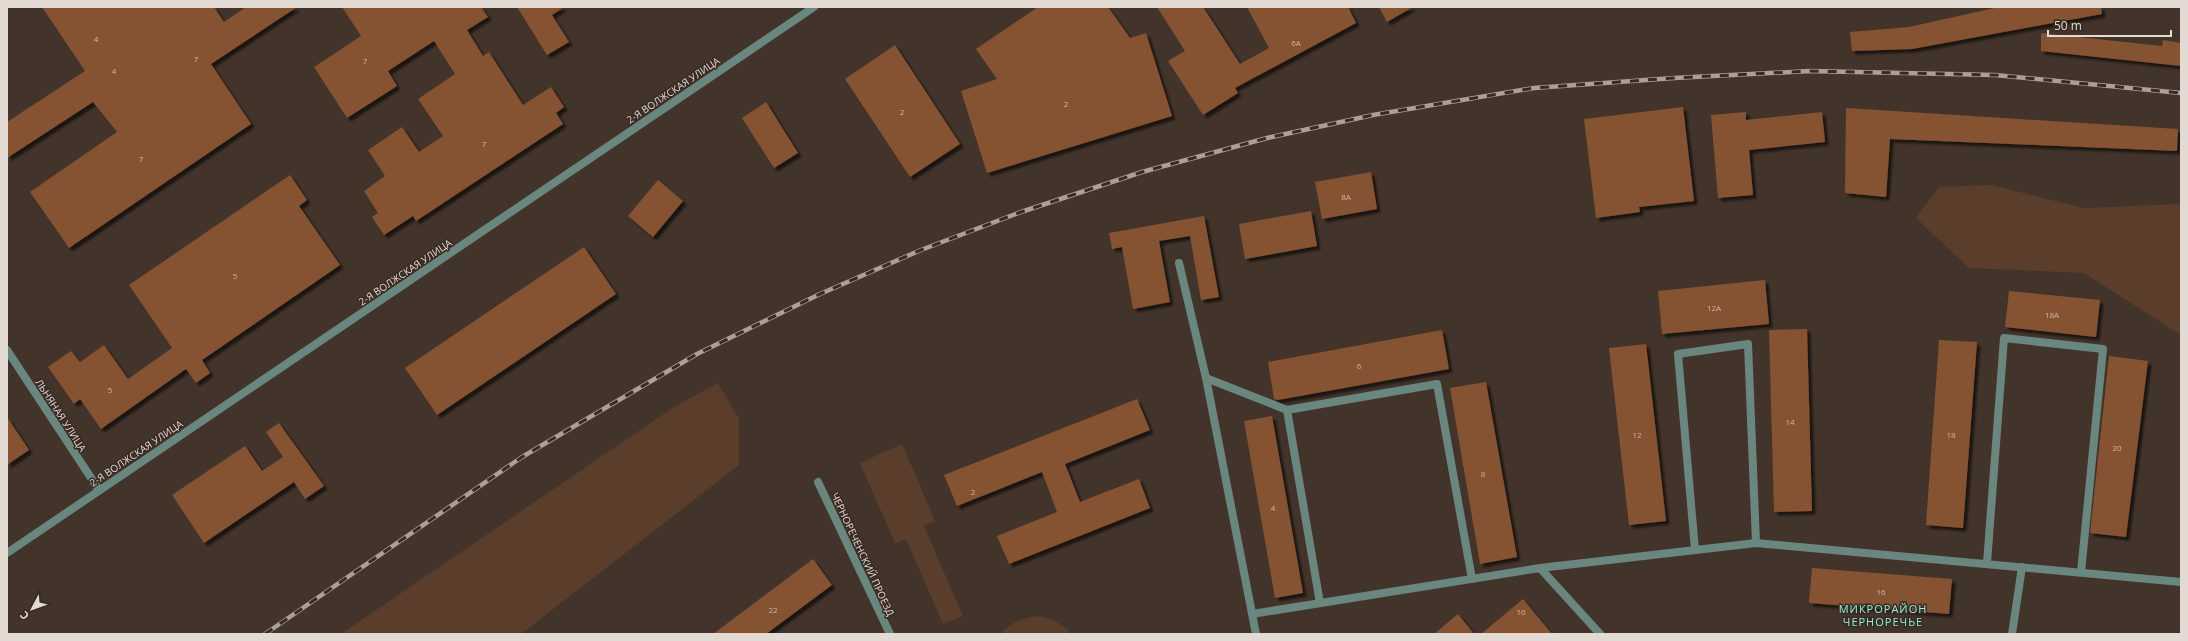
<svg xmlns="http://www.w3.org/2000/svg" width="2188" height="641" viewBox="0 0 2188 641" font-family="'Open Sans',sans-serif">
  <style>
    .green { fill: #5a3d2b }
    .building { fill: #855232; filter: url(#shadow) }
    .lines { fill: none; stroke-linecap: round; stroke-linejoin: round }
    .minor { stroke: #69877e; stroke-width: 8 }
    .tertiary { stroke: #69877e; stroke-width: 8 }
    .rail-casing { stroke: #aba099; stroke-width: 4.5 }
    .rail { stroke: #382a22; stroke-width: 3; stroke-dasharray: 9; stroke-linecap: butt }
    .labels { text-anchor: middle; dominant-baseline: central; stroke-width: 3; stroke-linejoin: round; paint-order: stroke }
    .number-label { font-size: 8px; fill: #ccb8ac }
    .street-label { font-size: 10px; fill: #e3dad4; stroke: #382a22 }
    .neighbourhood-label { font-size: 11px; letter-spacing: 1px; fill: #90f1d6; stroke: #382a22 }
  </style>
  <defs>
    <filter id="shadow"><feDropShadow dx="3.5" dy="3.5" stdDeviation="1" flood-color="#0009"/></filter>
  </defs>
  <rect width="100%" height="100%" fill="#43342b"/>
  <path class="green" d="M 1991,185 L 2084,208 L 2181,204 L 2181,335 L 2084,273 L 1969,268 L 1916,218 L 1939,187 Z
    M 718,383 L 739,419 L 739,465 L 521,634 L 341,634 L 674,407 Z
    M 902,444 L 935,521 L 924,526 L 963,616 L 943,624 L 906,539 L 895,543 L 860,463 Z
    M 1038,616 C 1052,619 1062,623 1071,634 L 1001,634 C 1012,622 1022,618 1038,616 Z"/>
  <path class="building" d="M 42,7 L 214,7 L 224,22 L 246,7 L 297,7 L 211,64 L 251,124 L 69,248 L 30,192 L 117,132 L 93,102 L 7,158 L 7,122 L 85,71 Z
    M 342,7 L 481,7 L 488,17 L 467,30 L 483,56 L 489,52 L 523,105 L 551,87 L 564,107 L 556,113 L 563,124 L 416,221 L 413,216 L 384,235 L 372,217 L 378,213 L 364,191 L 385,176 L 368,150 L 402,127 L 419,152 L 443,136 L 418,99 L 455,74 L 434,41 L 388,71 L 397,86 L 347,118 L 314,67 L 361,36 Z
    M 517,7 L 564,7 L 552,15 L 569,42 L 547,55 Z
    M 1038,7 L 1108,7 L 1130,38 L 1146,33 L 1172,116 L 987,173 L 961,91 L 997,79 L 976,49 Z
    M 1157,7 L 1203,7 L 1240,64 L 1269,48 L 1247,7 L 1348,7 L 1356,23 L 1235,88 L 1238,93 L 1203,115 L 1168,61 L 1185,51 Z
    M 1379,7 L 1413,7 L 1387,22 Z
    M 1999,7 L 2101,7 L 2102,14 L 1912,49 L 1852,51 L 1850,32 L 1909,27 Z
    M 2041,33 L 2162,46 L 2163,40 L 2181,43 L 2181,66 L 2041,51 Z
    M 895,45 L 960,144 L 910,177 L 845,79 Z
    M 766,102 L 798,153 L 774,168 L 742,118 Z
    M 1683,107 L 1694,201 L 1639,207 L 1640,212 L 1596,218 L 1584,119 Z
    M 1846,108 L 2178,129 L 2177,151 L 1890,139 L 1886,197 L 1845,193 Z
    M 1746,112 L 1746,120 L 1822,112 L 1825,142 L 1749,150 L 1753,195 L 1718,198 L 1711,115 Z
    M 1371,172 L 1377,209 L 1322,219 L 1315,182 Z
    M 290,175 L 307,200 L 299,206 L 340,265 L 202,360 L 210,373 L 196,383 L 186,369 L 101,429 L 80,399 L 74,404 L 48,367 L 71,351 L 80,362 L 104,345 L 128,379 L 172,348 L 129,285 Z
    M 658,180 L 683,201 L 653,237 L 628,216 Z
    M 1311,211 L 1317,246 L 1245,259 L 1239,224 Z
    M 1204,216 L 1219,297 L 1201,300 L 1190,236 L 1159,241 L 1170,302 L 1133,309 L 1122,247 L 1112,249 L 1109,233 Z
    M 584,247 L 616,294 L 437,415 L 405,368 Z
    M 1765,280 L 1769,324 L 1662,334 L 1658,291 Z
    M 2009,291 L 2100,300 L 2096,337 L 2005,327 Z
    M 1807,329 L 1812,511 L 1774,512 L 1769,330 Z
    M 1442,330 L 1449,369 L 1278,400 L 1274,399 L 1268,362 Z
    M 1939,340 L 1977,342 L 1963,528 L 1926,525 Z
    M 1646,344 L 1666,521 L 1629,525 L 1609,348 Z
    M 2109,356 L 2148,361 L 2126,537 L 2090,533 Z
    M 1486,382 L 1517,557 L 1480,564 L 1450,388 Z
    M 1137,399 L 1150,430 L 1065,464 L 1080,502 L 1139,479 L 1150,508 L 1009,564 L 997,536 L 1057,512 L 1042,472 L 957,506 L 944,475 Z
    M 1272,416 L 1303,593 L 1275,598 L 1244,421 Z
    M 7,417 L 29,450 L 7,465 Z
    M 279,423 L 324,486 L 305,499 L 294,482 L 204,543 L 172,495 L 245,446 L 262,471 L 283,457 L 266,432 Z
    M 813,559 L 832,585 L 766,634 L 713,634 Z
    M 1812,568 L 1952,579 L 1949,614 L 1809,603 Z
    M 1523,599 L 1552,634 L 1481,634 Z
    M 1458,614 L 1474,634 L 1434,634 Z"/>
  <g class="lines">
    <path class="minor" d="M 1179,263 L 1206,378 L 1256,634
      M 7,350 L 99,490
      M 1206,378 L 1287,410
      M 818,482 L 890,634
      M 1695,550 L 1678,354 L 1748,344 L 1756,543
      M 1987,563 L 2004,338 L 2103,349 L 2081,572
      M 1320,603 L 1287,410 L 1437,384 L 1472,579
      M 1252,614 L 1540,568
      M 1600,634 L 1540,568 L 1756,543 L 2181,582
      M 2012,634 L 2022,567"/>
    <path class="tertiary" d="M 7,553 L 814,7"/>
    <g class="rail-casing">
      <path id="rail" d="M 265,634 L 522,457 L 697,354 L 820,294 L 921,250 L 1021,212 L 1142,172 L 1267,138 L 1373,115 L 1534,88 L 1674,78 L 1810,71 L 1995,75 L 2181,93"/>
    </g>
    <use href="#rail" class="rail"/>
  </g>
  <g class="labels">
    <g class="number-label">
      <text x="96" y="38">4</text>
      <text x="1296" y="42">6А</text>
      <text x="196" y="58">7</text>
      <text x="365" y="60">7</text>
      <text x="114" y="70">4</text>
      <text x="1066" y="103">2</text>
      <text x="902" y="111">2</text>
      <text x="484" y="143">7</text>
      <text x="141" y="158">7</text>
      <text x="1346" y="196">8А</text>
      <text x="235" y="275">5</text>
      <text x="1714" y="307">12А</text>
      <text x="2052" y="314">18А</text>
      <text x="1359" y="365">6</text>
      <text x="110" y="389">5</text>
      <text x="1790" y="421">14</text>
      <text x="1637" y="434">12</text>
      <text x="1951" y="434">18</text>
      <text x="2117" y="447">20</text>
      <text x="1483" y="473">8</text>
      <text x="973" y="491">2</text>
      <text x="1273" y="507">4</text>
      <text x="1881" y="591">16</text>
      <text x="773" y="609">22</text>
      <text x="1521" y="611">10</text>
    </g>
    <g class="street-label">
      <text transform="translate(673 90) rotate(-34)">2-Я ВОЛЖСКАЯ УЛИЦА</text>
      <text transform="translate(405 272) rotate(-34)">2-Я ВОЛЖСКАЯ УЛИЦА</text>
      <text transform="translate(61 415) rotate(57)">ЛЬНЯНАЯ УЛИЦА</text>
      <text transform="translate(136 453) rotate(-34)">2-Я ВОЛЖСКАЯ УЛИЦА</text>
      <text transform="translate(863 554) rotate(65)">ЧЕРНОРЕЧЕНСКИЙ ПРОЕЗД</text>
    </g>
    <g class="neighbourhood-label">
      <text x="1883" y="608">МИКРОРАЙОН<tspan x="1883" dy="13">ЧЕРНОРЕЧЬЕ</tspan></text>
    </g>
  </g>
  <rect width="2188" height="641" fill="none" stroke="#e3dad4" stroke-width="16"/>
  <g transform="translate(32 609) rotate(229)" stroke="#382a22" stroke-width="3" paint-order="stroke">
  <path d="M0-3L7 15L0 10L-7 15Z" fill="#e3dad4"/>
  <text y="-6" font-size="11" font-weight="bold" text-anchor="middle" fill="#e3dad4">С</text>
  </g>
  <path d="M2048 30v6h123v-6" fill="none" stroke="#e3dad4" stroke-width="2"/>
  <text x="2054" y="30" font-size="12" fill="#e3dad4" stroke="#382a22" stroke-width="3" paint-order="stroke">50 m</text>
</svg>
